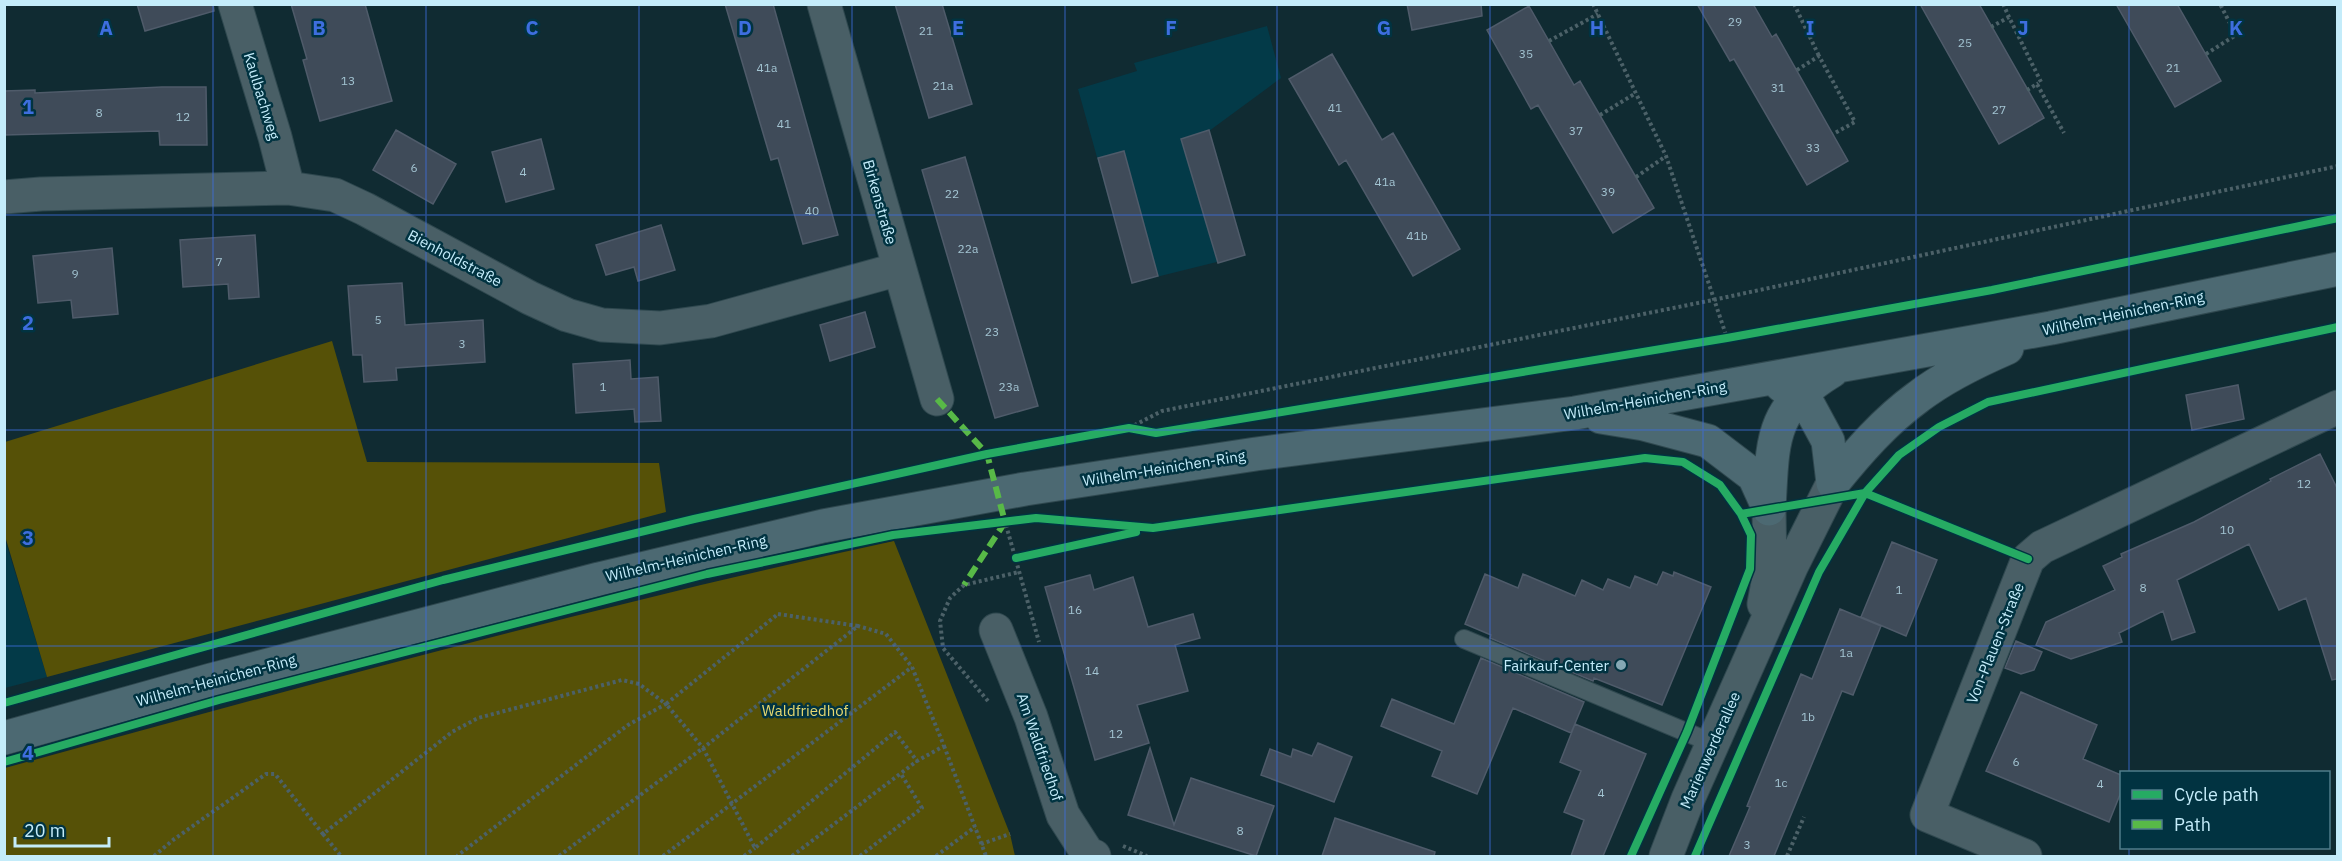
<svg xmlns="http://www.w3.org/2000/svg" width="2342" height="861" viewBox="0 0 2342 861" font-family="'IBM Plex Sans',sans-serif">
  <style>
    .built { fill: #033a48 }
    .green { fill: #565107 }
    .building { fill: #3f4b59; stroke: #4f5b6a; stroke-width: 1.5 }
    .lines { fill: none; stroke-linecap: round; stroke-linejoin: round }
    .service-casing { stroke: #2f484f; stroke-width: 20 }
    .minor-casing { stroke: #2f484f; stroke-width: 35 }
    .secondary-casing { stroke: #2f484f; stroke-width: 35 }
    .path { stroke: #4c6168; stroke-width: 4; stroke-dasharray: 3 3; stroke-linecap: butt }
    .service { stroke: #495f66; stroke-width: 18 }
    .minor { stroke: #495f66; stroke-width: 33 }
    .secondary { stroke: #4c6972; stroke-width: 33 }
    .quiet { stroke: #58b947; stroke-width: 6; stroke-dasharray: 12 6; stroke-linecap: butt }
    .cycleway-casing { stroke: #013341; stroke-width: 11 }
    .cycleway { stroke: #26ab63; stroke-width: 8 }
    .grid { fill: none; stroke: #3e6edf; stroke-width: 1.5; stroke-opacity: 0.55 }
    .poi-dot { fill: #85a8b4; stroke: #013341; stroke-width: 2 }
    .labels { text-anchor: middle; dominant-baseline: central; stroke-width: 5; stroke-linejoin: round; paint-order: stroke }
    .number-label { font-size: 12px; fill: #a3c4d2 }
    .street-label { font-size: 15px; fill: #c4ecfa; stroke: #013341 }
    .poi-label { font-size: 15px; fill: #c4ecfa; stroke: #013341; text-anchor: end }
    .park-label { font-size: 15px; fill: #e6d870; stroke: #013341 }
    .grid-label { font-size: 20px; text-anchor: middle; font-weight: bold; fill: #3e6edf; stroke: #013341; stroke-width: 5; stroke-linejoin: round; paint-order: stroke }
  </style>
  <rect width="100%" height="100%" fill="#102b32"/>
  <path class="built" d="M 1267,26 L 1281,78 L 1209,131 L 1245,255 L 1132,283 L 1078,89 L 1137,71 L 1134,63 Z
    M 4,536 L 47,677 L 5,688 L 4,688 Z"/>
  <path class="green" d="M 332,341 L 367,462 L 659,463 L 666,512 L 47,677 L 5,536 L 5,442 Z
    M 894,541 L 1010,834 L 1015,856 L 5,856 L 5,768 C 299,687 595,606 894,541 Z"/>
  <path class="building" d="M 137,4 L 213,4 L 214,11 L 145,31 Z
    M 291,4 L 365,4 L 392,101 L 320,121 L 303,60 L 307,59 Z
    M 725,4 L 773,4 L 838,235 L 803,244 L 778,158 L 771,160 Z
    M 895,4 L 942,4 L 972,104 L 929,118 Z
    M 1407,4 L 1481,4 L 1482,16 L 1412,30 Z
    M 1697,4 L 1753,4 L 1772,37 L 1776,34 L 1848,161 L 1807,185 L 1734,59 L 1730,61 Z
    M 1920,4 L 1979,4 L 2044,118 L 1999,144 Z
    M 2116,4 L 2177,4 L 2221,81 L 2175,107 Z
    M 1529,6 L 1574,85 L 1580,81 L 1654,208 L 1613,233 L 1538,105 L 1531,109 L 1487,30 Z
    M 1332,54 L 1382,140 L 1393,133 L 1460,249 L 1413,276 L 1346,160 L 1339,165 L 1289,79 Z
    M 162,87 L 206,87 L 207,145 L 160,145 L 159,131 L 4,135 L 4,91 L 35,90 L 35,93 Z
    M 396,130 L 456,164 L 433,204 L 373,170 Z
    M 1209,130 L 1245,255 L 1218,263 L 1181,139 Z
    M 541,139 L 554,189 L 506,202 L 492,152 Z
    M 1124,151 L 1158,276 L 1132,283 L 1098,158 Z
    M 965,157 L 1038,406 L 995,418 L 922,170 Z
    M 661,225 L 675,270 L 638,281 L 634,267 L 606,275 L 596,245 Z
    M 255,235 L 259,297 L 229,299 L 228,284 L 183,287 L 180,240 Z
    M 112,248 L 118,314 L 73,318 L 71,300 L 38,303 L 33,256 Z
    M 402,283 L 405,325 L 483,320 L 485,362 L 396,368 L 397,380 L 364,382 L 362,355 L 353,355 L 348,286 Z
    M 865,312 L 875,347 L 830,361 L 820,325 Z
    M 630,360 L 631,379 L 658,377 L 661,421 L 635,422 L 634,409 L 576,413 L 573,364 Z
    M 2238,385 L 2244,419 L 2192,430 L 2186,395 Z
    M 2320,454 L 2337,488 L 2337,679 L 2332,680 L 2306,598 L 2279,610 L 2249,544 L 2177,580 L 2195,632 L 2172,640 L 2163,611 L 2119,633 L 2122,642 L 2071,659 L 2036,645 L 2046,622 L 2115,590 L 2103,566 L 2122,557 L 2121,554 L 2194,522 L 2271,481 L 2270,479 Z
    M 1892,542 L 1937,560 L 1906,636 L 1861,617 Z
    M 1663,572 L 1673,576 L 1674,572 L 1711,587 L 1662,705 L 1594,678 L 1593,681 L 1490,638 L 1491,635 L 1465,624 L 1485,574 L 1518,588 L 1523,574 L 1575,596 L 1582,580 L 1603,590 L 1608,579 L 1630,588 L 1635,576 L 1657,585 Z
    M 1090,575 L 1094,590 L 1133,577 L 1148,627 L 1193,614 L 1200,638 L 1175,645 L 1188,691 L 1137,705 L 1149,743 L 1095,760 L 1045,587 Z
    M 1840,609 L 1881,626 L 1853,695 L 1842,691 L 1774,856 L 1729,856 L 1750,807 L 1747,806 L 1801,674 L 1812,679 Z
    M 2016,641 L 2042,652 L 2034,670 L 2021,674 L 2005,668 Z
    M 1481,658 L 1584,702 L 1571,733 L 1513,708 L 1477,794 L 1432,776 L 1442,751 L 1381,726 L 1392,699 L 1454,724 Z
    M 2021,692 L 2097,725 L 2083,759 L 2121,775 L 2121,792 L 2109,822 L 1986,771 Z
    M 1575,724 L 1646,754 L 1603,856 L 1571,856 L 1584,820 L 1564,812 L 1581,771 L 1560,762 Z
    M 1318,743 L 1352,757 L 1334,802 L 1261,775 L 1270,749 L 1291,757 L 1293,749 L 1312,756 Z
    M 1150,748 L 1174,825 L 1191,778 L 1274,806 L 1256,856 L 1128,815 Z
    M 1335,818 L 1435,852 L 1434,856 L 1322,856 Z"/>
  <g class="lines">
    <g class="service-casing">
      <path id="service" d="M 1464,639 L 1712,743"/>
    </g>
    <g class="minor-casing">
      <path id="minor" d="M 235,4 L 275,137 L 288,188
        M 824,4 L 937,399
        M 4,197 L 41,194 L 288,188 L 335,195 L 365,209 L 530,298 L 567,315 L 602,325 L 660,328 L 711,321 L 899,269
        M 1764,604 L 1770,572 L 1769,509
        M 996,630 L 1031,717 L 1063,815 L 1088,854 L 1094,856
        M 1666,856 L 1688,799 L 1792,565 L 1833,483
        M 2025,856 L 1927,815 L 2028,559 L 2042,547 L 2338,407"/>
    </g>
    <g class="secondary-casing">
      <path id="secondary" d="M 1781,385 L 1808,404 L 1828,441 L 1833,483
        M 1601,417 L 1644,424 L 1708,441 L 1754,476 L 1769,509
        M 1833,483 C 1858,452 1885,421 1918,397 C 1944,377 1977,361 2007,348
        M 1769,508 C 1773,441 1769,409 1832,371
        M 4,738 L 211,680 L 599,579 L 823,526 L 1025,489 L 1256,454 L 1575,413 L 2051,328 L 2338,269"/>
    </g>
    <path class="path" d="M 1593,4 L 1666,156 L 1727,338
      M 1794,4 L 1819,56
      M 2003,4 L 2009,17
      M 1991,27 L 2009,17 L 2041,82 L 2037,84
      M 1549,41 L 1598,14
      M 2206,54 L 2236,35 L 2220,4
      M 1797,70 L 1819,56 L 1855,122 L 1833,134
      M 2027,90 L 2037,84 L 2064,133
      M 1600,115 L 1636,93
      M 1636,177 L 1666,156
      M 1129,428 L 1162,411 L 1713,300 L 2338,166
      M 1006,525 L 1039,642
      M 778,614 L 858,626 L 703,748 L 666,704 Z
      M 988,701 L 943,648 L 940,621 L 950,598 L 964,585 L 1019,572
      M 944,746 L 986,856
      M 323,834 L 341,856
      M 981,844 L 1010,834
      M 1123,846 L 1147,856
      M 154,856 L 173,840 L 266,774 L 275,774 L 323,834 L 452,732 L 478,718 L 622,680 L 639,684 L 666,704 L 628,725 L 457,856
      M 559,856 L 703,748 L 755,848 L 895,732 L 917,761 L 944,746 L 912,667 L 886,634 L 858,626
      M 663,856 L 912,667
      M 744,856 L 755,848
      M 792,856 L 917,761
      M 860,856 L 922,808 L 901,774
      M 936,856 L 975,827
      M 1787,856 L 1804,817"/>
    <use href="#service" class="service"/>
    <use href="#minor" class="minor"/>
    <use href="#secondary" class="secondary"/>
    <path class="quiet" d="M 937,399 L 987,454 L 1005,522 L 964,585"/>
    <g class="cycleway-casing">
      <path id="cycleway" d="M 1016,558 L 1136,532
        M 4,703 L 443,580 L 694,519 L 987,454 L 1129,428 L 1156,433 L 1727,338 L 1992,290 L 2338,218
        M 4,762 L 219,700 L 707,574 L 893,535 L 1036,518 L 1153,528 L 1645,458 L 1683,462 L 1720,485 L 1741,514 L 1865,493 L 1899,455 L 1939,427 L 1988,402 L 2338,327
        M 1631,856 L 1687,732 L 1750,569 L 1751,535 L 1741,514
        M 1695,856 L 1819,572 L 1865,493 L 2028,559"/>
    </g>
    <use href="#cycleway" class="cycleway"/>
  </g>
  <path class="grid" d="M 213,4 L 213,856M 426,4 L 426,856M 639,4 L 639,856M 852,4 L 852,856M 1065,4 L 1065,856M 1277,4 L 1277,856M 1490,4 L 1490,856M 1703,4 L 1703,856M 1916,4 L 1916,856M 2129,4 L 2129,772M 4,215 L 2338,215M 4,430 L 2338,430M 4,646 L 2338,646M 2129,848 L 2129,856"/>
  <circle class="poi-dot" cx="1621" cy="665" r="6"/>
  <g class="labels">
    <g class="number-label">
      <text x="1735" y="21">29</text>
      <text x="926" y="30">21</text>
      <text x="1965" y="42">25</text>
      <text x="1526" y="53">35</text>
      <text x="767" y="67">41a</text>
      <text x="2173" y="67">21</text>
      <text x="348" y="80">13</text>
      <text x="943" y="85">21a</text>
      <text x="1778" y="87">31</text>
      <text x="1335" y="107">41</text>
      <text x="1999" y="109">27</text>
      <text x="99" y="112">8</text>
      <text x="183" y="116">12</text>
      <text x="784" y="123">41</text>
      <text x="1576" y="130">37</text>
      <text x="1813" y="147">33</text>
      <text x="414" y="167">6</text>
      <text x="523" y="171">4</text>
      <text x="1385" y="181">41a</text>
      <text x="1608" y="191">39</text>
      <text x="952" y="193">22</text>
      <text x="812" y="210">40</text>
      <text x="1417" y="235">41b</text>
      <text x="968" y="248">22a</text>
      <text x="219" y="261">7</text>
      <text x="75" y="273">9</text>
      <text x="378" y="319">5</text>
      <text x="992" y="331">23</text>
      <text x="462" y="343">3</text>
      <text x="603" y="386">1</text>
      <text x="1009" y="386">23a</text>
      <text x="2304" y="483">12</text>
      <text x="2227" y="529">10</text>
      <text x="2143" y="587">8</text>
      <text x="1899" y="589">1</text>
      <text x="1075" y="609">16</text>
      <text x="1846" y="652">1a</text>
      <text x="1092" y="670">14</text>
      <text x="1808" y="716">1b</text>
      <text x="1116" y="733">12</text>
      <text x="2016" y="761">6</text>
      <text x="1781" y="782">1c</text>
      <text x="2100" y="783">4</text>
      <text x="1601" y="792">4</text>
      <text x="1240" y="830">8</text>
      <text x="1747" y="844">3</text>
    </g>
    <g class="street-label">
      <text transform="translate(262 96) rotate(73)">Kaulbachweg</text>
      <text transform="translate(880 202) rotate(74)">Birkenstraße</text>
      <text transform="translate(455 258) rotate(28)">Bienholdstraße</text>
      <text transform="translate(2123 313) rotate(-12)">Wilhelm-Heinichen-Ring</text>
      <text transform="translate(1645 400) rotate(-10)">Wilhelm-Heinichen-Ring</text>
      <text transform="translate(1164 468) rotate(-9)">Wilhelm-Heinichen-Ring</text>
      <text transform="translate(686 558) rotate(-13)">Wilhelm-Heinichen-Ring</text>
      <text transform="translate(1995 643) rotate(-68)">Von-Plauen-Straße</text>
      <text transform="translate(216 680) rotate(-15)">Wilhelm-Heinichen-Ring</text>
      <text transform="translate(1040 747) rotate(71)">Am Waldfriedhof</text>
      <text transform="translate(1710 750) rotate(-66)">Marienwerderallee</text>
    </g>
    <g class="poi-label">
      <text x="1609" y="665">Fairkauf-Center</text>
    </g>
    <g class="park-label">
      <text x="805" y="710">Waldfriedhof</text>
    </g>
  </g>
  <g class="grid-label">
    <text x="106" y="35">A</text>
    <text x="319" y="35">B</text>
    <text x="532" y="35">C</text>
    <text x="745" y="35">D</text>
    <text x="958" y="35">E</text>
    <text x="1171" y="35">F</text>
    <text x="1384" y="35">G</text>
    <text x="1597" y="35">H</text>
    <text x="1810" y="35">I</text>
    <text x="2023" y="35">J</text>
    <text x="2236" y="35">K</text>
    <text x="28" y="114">1</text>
    <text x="28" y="330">2</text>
    <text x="28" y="545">3</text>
    <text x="28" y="760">4</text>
  </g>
  <rect width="2342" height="861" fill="none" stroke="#c4ecfa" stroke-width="12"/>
  <rect x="2120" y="771" width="210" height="78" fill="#013341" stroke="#4f7d8b" stroke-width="1.5"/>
  <rect x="2132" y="790" width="30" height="9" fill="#26ab63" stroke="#4f7d8b" stroke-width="1.5"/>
  <text x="2174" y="801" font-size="18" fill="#c4ecfa">Cycle path</text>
  <rect x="2132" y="820" width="30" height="9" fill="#58b947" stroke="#4f7d8b" stroke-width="1.5"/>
  <text x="2174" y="831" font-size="18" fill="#c4ecfa">Path</text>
  <path d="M15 837v9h94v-9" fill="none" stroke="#c4ecfa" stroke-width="3"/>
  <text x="24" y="837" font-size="18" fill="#c4ecfa" stroke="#013341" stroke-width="4.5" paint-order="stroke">20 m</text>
</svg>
